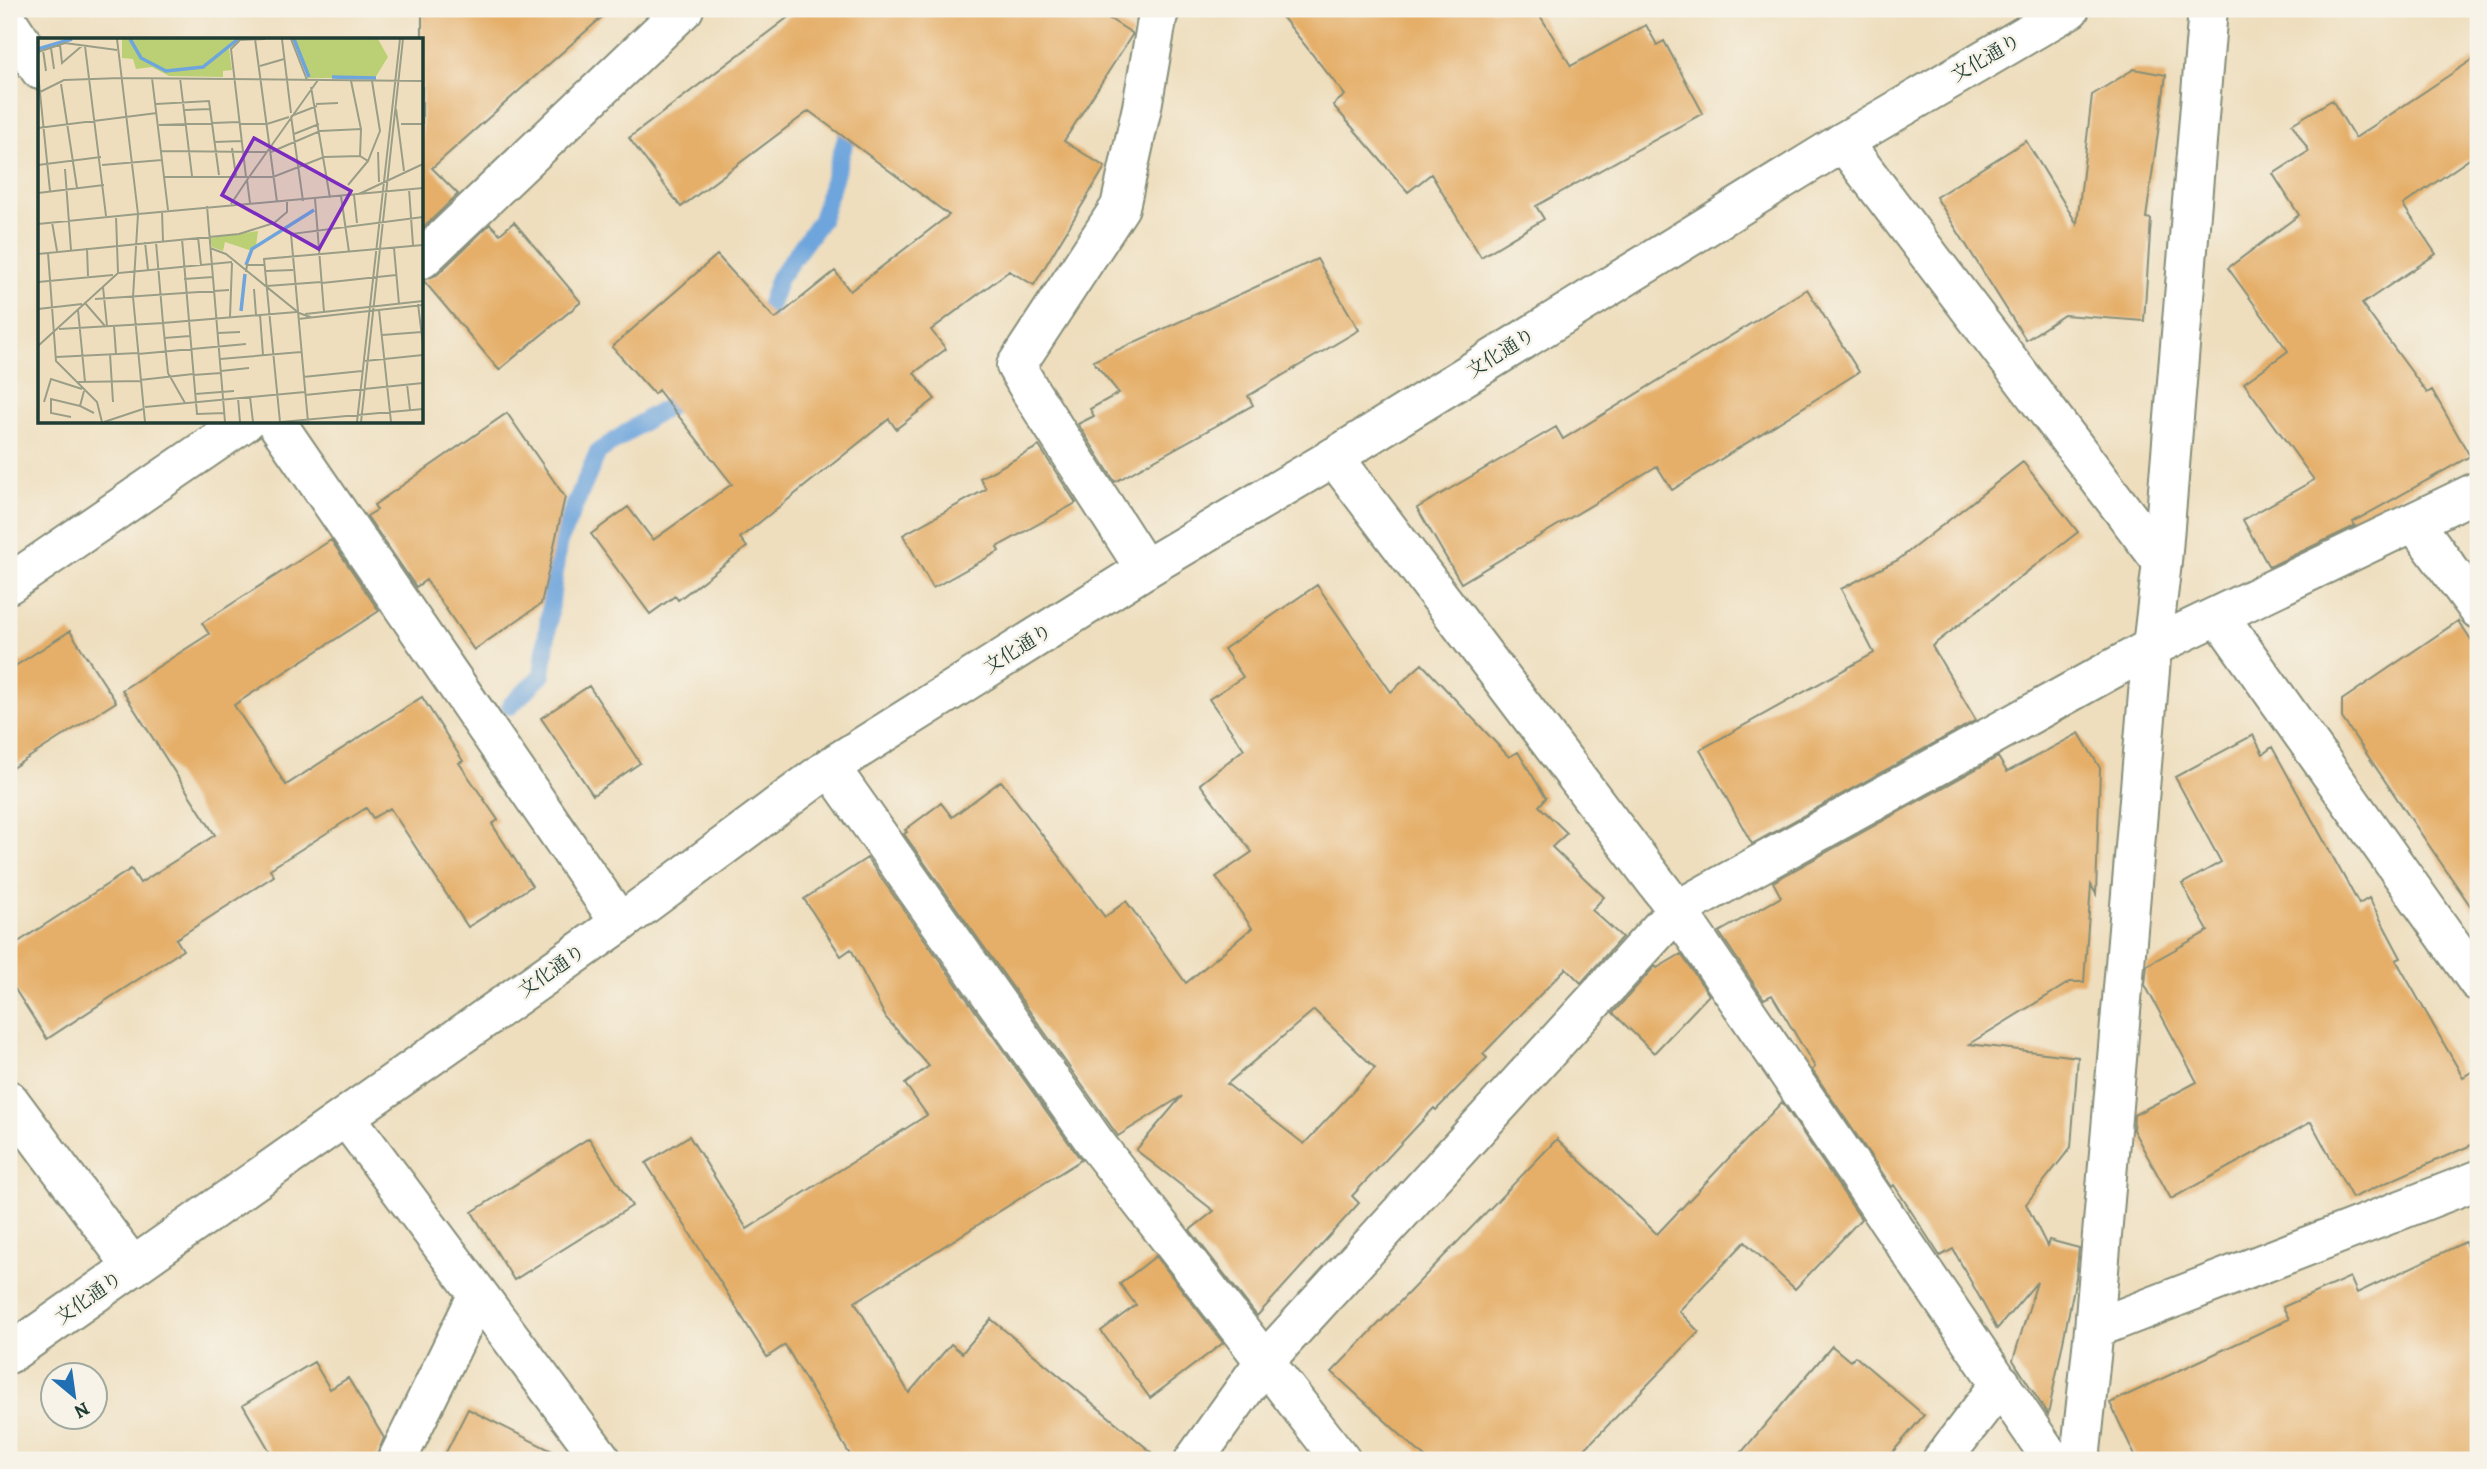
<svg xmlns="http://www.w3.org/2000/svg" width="2487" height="1469" viewBox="0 0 2487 1469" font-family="Alegreya,'Noto Serif JP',serif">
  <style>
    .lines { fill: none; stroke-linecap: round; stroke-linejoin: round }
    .stream { stroke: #6ea5dc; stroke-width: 18 }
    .building { fill: #e5af69; fill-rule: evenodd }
    .minor-casing { stroke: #868e79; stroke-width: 42 }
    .tertiary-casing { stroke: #868e79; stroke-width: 42 }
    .minor { stroke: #fff; stroke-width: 38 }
    .tertiary { stroke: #fff; stroke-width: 38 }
    .labels { text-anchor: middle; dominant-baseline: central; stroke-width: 5; stroke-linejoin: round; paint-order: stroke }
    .street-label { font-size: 19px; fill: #1f3d34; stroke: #f7f3e8 }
    .inset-river { fill: none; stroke: #6ea5dc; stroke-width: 3.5 }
    .inset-road { fill: none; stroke: #9b9e87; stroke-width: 2 }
    .view { fill: #7b2cbf; fill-opacity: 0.15; stroke: #7b2cbf; stroke-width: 3.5 }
    .inset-edge { fill: none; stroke: #1f3d34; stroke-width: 3.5 }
  </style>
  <rect width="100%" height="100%" fill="#f7f3e8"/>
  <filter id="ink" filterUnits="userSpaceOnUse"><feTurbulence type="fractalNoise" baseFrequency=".0143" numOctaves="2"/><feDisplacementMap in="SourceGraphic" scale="14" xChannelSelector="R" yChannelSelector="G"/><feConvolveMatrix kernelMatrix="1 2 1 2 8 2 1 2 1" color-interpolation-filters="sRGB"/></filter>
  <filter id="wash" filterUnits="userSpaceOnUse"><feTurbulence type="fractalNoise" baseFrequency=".00686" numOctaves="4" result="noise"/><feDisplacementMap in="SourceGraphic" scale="28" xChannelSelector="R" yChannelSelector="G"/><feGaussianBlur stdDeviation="1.57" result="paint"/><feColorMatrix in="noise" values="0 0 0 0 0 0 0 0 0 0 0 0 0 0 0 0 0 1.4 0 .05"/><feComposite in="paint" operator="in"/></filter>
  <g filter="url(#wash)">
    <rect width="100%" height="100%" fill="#eedebe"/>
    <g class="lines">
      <path class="stream" d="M 760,333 L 779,278 L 821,220 L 853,116
        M 510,706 L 542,675 L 558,544 L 598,452 L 650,417 L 692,395"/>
    </g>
    <g id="blocks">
      <path class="building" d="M 422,9 L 611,9 L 432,168 L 458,194 L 422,229 Z
        M 799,9 L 1094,9 L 1132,33 L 1132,35 L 1064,141 L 1105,167 L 1034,285 L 1009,271 L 931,330 L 946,349 L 914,373 L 935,399 L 896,429 L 889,419 L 740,538 L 747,547 L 678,600 L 675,596 L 650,614 L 591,534 L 628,507 L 653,540 L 732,484 L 658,390 L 654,394 L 612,347 L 717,255 L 775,319 L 835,271 L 850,291 L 949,215 L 809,111 L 681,207 L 629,138 Z
        M 1276,9 L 1536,9 L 1571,66 L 1646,25 L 1657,45 L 1664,41 L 1703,113 L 1536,206 L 1544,219 L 1481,257 L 1431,174 L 1408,192 L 1333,105 L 1345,95 Z
        M 2478,56 L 2478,153 L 2403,205 L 2436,254 L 2362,304 L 2427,393 L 2432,390 L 2470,456 L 2353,522 L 2355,526 L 2269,567 L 2243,520 L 2314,480 L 2244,383 L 2288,351 L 2228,268 L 2299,215 L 2273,174 L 2309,151 L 2292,124 L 2332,100 L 2355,138 Z
        M 2134,69 L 2166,75 L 2146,218 L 2151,219 L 2144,321 L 2064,315 L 2026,340 L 1936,197 L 2026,141 L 2077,224 L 2092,95 Z
        M 514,222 L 581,302 L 499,370 L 423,280 L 437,275 L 490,224 L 500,234 Z
        M 1317,259 L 1359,330 L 1248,396 L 1253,405 L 1115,482 L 1078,424 L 1094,416 L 1090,409 L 1119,393 L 1093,361 Z
        M 1807,289 L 1859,372 L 1672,490 L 1657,466 L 1461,583 L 1417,508 L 1556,427 L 1563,439 Z
        M 507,413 L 565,497 L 541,604 L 474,650 L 426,580 L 416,587 L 367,516 L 377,510 L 374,505 Z
        M 1039,446 L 1076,503 L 997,547 L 999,551 L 933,588 L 903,535 L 986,489 L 980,478 Z
        M 2023,462 L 2078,532 L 1932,646 L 1976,720 L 1752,844 L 1700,750 L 1874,653 L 1841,589 L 1898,560 Z
        M 331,540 L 379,611 L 234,705 L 286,785 L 422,697 L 463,761 L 459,763 L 498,820 L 492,824 L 532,886 L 468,927 L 390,808 L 373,818 L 366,808 L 270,869 L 274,876 L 176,939 L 183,950 L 47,1039 L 9,980 L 9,948 L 131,869 L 140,883 L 215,835 L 122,690 L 209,634 L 202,623 Z
        M 1317,585 L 1391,692 L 1422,664 L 1509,757 L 1518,752 L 1546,798 L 1539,806 L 1567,833 L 1552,847 L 1604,897 L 1592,910 L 1622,937 L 1581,983 L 1566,968 L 1483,1054 L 1487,1058 L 1436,1110 L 1434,1108 L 1352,1196 L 1359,1203 L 1257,1316 L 1190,1230 L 1214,1211 L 1136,1150 L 1182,1096 L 1118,1136 L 904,834 L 907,832 L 905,830 L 941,803 L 952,817 L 1001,781 L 1105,917 L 1126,901 L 1186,983 L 1252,928 L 1216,877 L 1252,852 L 1200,784 L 1244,749 L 1209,699 L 1243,677 L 1224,649 ZM 1314,1010 L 1375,1068 L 1304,1144 L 1227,1084 Z
        M 2458,621 L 2478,651 L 2478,917 L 2342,718 L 2342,700 Z
        M 70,631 L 116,702 L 9,770 L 9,670 Z
        M 589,686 L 640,763 L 593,795 L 541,718 Z
        M 2079,733 L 2100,768 L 2096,894 L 2091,885 L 2084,982 L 2070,982 L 1969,1044 L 2078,1057 L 2071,1147 L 2026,1204 L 2047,1246 L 2049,1240 L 2079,1248 L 2076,1278 L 2048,1415 L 2013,1360 L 2037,1282 L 1997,1329 L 1953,1249 L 1940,1256 L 1894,1185 L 1892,1187 L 1812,1070 L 1815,1067 L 1772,995 L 1764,999 L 1719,932 L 1781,897 L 1773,882 L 1998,757 L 2007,772 Z
        M 2253,735 L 2263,754 L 2272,747 L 2359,904 L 2369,898 L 2401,958 L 2396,960 L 2463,1077 L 2478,1068 L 2478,1142 L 2352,1198 L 2311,1122 L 2171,1199 L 2133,1130 L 2134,1115 L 2197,1082 L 2145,985 L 2147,965 L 2208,931 L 2182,884 L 2221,862 L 2175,777 Z
        M 867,858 L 1081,1160 L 855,1302 L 909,1393 L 951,1344 L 962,1353 L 991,1319 L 1161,1460 L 853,1460 L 785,1345 L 767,1357 L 646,1163 L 689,1136 L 747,1229 L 927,1115 L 905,1084 L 929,1066 L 886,1018 L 851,949 L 841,956 L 804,899 Z
        M 1681,954 L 1709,995 L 1654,1053 L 1613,1013 L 1655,966 L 1657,968 Z
        M 1782,1102 L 1861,1219 L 1795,1289 L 1745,1242 L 1679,1311 L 1699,1332 L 1574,1460 L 1428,1460 L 1332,1372 L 1557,1139 L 1657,1234 Z
        M 589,1138 L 632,1206 L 514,1280 L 472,1212 Z
        M 2465,1242 L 2478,1270 L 2478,1460 L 2137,1460 L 2110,1403 L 2289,1319 L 2283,1307 L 2350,1277 L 2357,1293 Z
        M 1156,1256 L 1223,1343 L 1150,1398 L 1101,1331 L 1136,1305 L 1120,1284 Z
        M 1832,1346 L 1850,1361 L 1855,1356 L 1924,1415 L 1886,1460 L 1735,1460 Z
        M 314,1362 L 330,1389 L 348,1378 L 384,1438 L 375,1460 L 275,1460 L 243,1405 Z
        M 468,1409 L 570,1460 L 442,1460 Z"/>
    </g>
  </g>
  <g filter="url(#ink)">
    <use href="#blocks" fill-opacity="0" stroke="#868e79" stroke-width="2"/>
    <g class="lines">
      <g class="minor-casing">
        <path id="minor" d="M 9,23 L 40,70
          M 1843,142 L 2162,562 L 2152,647 L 2094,1329 L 2080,1460
          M 422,259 L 684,9
          M 276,422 L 620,923
          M 1334,457 L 1677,910 L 2052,1460
          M 2414,522 L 2478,609
          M 2162,562 L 2208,9
          M 1145,569 L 1031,392 L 1016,366 L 1120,207 L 1142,107 L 1158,14 L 1161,9
          M 9,584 L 245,422
          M 2219,616 L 2478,982
          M 830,767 L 1097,1145 L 1341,1460
          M 9,1100 L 133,1267
          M 346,1117 L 602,1460
          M 2094,1329 L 2478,1180
          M 397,1460 L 478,1294
          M 1194,1460 L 1264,1362 L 1677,910 L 2152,647 L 2478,491
          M 1942,1460 L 2001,1383"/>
      </g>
      <g class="tertiary-casing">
        <path id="tertiary" d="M 9,1354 L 620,923 L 830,767 L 1145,569 L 1334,457 L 1843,142 L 2070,9"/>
      </g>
      <use href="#minor" class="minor"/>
      <use href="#tertiary" class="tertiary"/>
    </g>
  </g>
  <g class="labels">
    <g class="street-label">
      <text transform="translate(1986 58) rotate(-30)">文化通り</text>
      <text transform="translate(1501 353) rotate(-32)">文化通り</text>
      <text transform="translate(1018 649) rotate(-32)">文化通り</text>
      <text transform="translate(552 971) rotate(-35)">文化通り</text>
      <text transform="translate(89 1298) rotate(-35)">文化通り</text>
    </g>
  </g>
  <g transform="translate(38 38)">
    <rect width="385" height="385" fill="#eedebe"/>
    <path d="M 84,1 L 202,1 L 191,11 L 194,32 L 185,33 L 185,39 L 131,38 L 114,29 L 98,31 L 95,21 L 84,20 ZM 254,1 L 340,1 L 350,19 L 337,40 L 270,40 ZM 220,193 L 218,208 L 211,212 L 187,204 L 185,213 L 174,209 L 172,200 Z" fill="#bbd074"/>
    <path class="inset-river" d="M 92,1 L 103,20 L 128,33 L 165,29 L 200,1M 256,1 L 271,39M 0,11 L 34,1M 294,39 L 338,40M 208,227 L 214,211 L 276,172M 203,273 L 207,236"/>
    <path class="inset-road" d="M 79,1 L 100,176 L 95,259 L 107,384M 203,1 L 193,11 L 208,139M 217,1 L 239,164M 244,1 L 253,75M 253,1 L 269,42M 201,2 L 227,1M 22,7 L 24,25 L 45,7M 47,8 L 68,178M 13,10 L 16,31M 5,12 L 8,33M 0,14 L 27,5 L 79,12M 222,28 L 246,21M 0,35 L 12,153M 83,40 L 385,43M 114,40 L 130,172M 142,40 L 154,138M 313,43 L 323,91M 23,46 L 39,150M 273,49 L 292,160M 2,54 L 26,42 L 83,40M 118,66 L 171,63 L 181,137M 278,66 L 300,65M 358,71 L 366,133M 147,72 L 172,71M 253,78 L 265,163M 253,78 L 279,68M 201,86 L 229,86 L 251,79M 363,86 L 385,86M 121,87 L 201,84M 0,90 L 119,75M 256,96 L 281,86M 176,104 L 204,103M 194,110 L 198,138M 123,113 L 228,114M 233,114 L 282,93 L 323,91 L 322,118M 340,114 L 341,144M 0,127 L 63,119M 64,127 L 124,122M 27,131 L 33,212M 126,139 L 235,139 L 286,119 L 322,118 L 330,123 L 342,93 L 334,43M 310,147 L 330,123M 371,151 L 375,207M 0,155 L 66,147M 321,156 L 385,126M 316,157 L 319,185M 303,158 L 311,214M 277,161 L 286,274M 212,165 L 209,142 L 280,42M 193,166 L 209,142M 169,168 L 187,384M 124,173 L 125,203M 100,176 L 385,150M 14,184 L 19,213M 0,186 L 100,176M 160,199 L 163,227M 144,201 L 159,376 L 187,375M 107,204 L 110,232M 49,210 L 50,238M 172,210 L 188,216 L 261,275 L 275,280M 356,210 L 361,266M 10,215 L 18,323 L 59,364 L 64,384M 0,216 L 201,196 L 236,185 L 249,174 L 249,164M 228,233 L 255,232M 208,234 L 209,227 L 227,227M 81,235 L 194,224M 146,241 L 175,239M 0,244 L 75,237M 284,245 L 358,237M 229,248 L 283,244M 65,249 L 69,288M 216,251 L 218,277M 57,261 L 191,252M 47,265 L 67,288M 380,266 L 385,307M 0,271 L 44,266M 40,272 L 47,344M 341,272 L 353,384M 267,276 L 385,263M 222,277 L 225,317M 192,279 L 194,225M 260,281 L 385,267M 76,288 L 78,316M 21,291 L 125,285 L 118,204M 180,295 L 202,294M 344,297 L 384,294M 126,300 L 152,298M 0,308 L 80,235 L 78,178M 72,316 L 75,364M 100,316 L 208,306M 18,319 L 100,315M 182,321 L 263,314M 327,323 L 385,317M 183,333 L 211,330M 155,337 L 183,335M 265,339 L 324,333M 102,342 L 155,336M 40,344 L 103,343M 369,346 L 372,372M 46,353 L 42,368 L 56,375M 157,356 L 196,353M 267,357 L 385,345M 212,359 L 215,384M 200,360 L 202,384M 6,364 L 13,341 L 44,351M 147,365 L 130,335 L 125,285 L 259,274M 107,369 L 267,354M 33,379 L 13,375 L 13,361 L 42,368M 66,384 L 105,371M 242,384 L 226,221 L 385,207M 243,384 L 385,371M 270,384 L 253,196 L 385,179M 319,384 L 362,1M 323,384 L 365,1"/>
    <path class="view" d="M 216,100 L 313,153 L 281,211 L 184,157 Z"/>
    <rect width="385" height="385" class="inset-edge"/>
  </g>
  <rect width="2487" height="1469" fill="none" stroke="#f7f3e8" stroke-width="35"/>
  <g transform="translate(74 1396) rotate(151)"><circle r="33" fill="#f7f3e8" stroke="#a1aaa0" stroke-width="2"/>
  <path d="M0-5L12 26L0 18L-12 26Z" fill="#1f6fb2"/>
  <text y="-10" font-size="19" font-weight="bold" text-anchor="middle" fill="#1f3d34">N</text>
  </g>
</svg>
